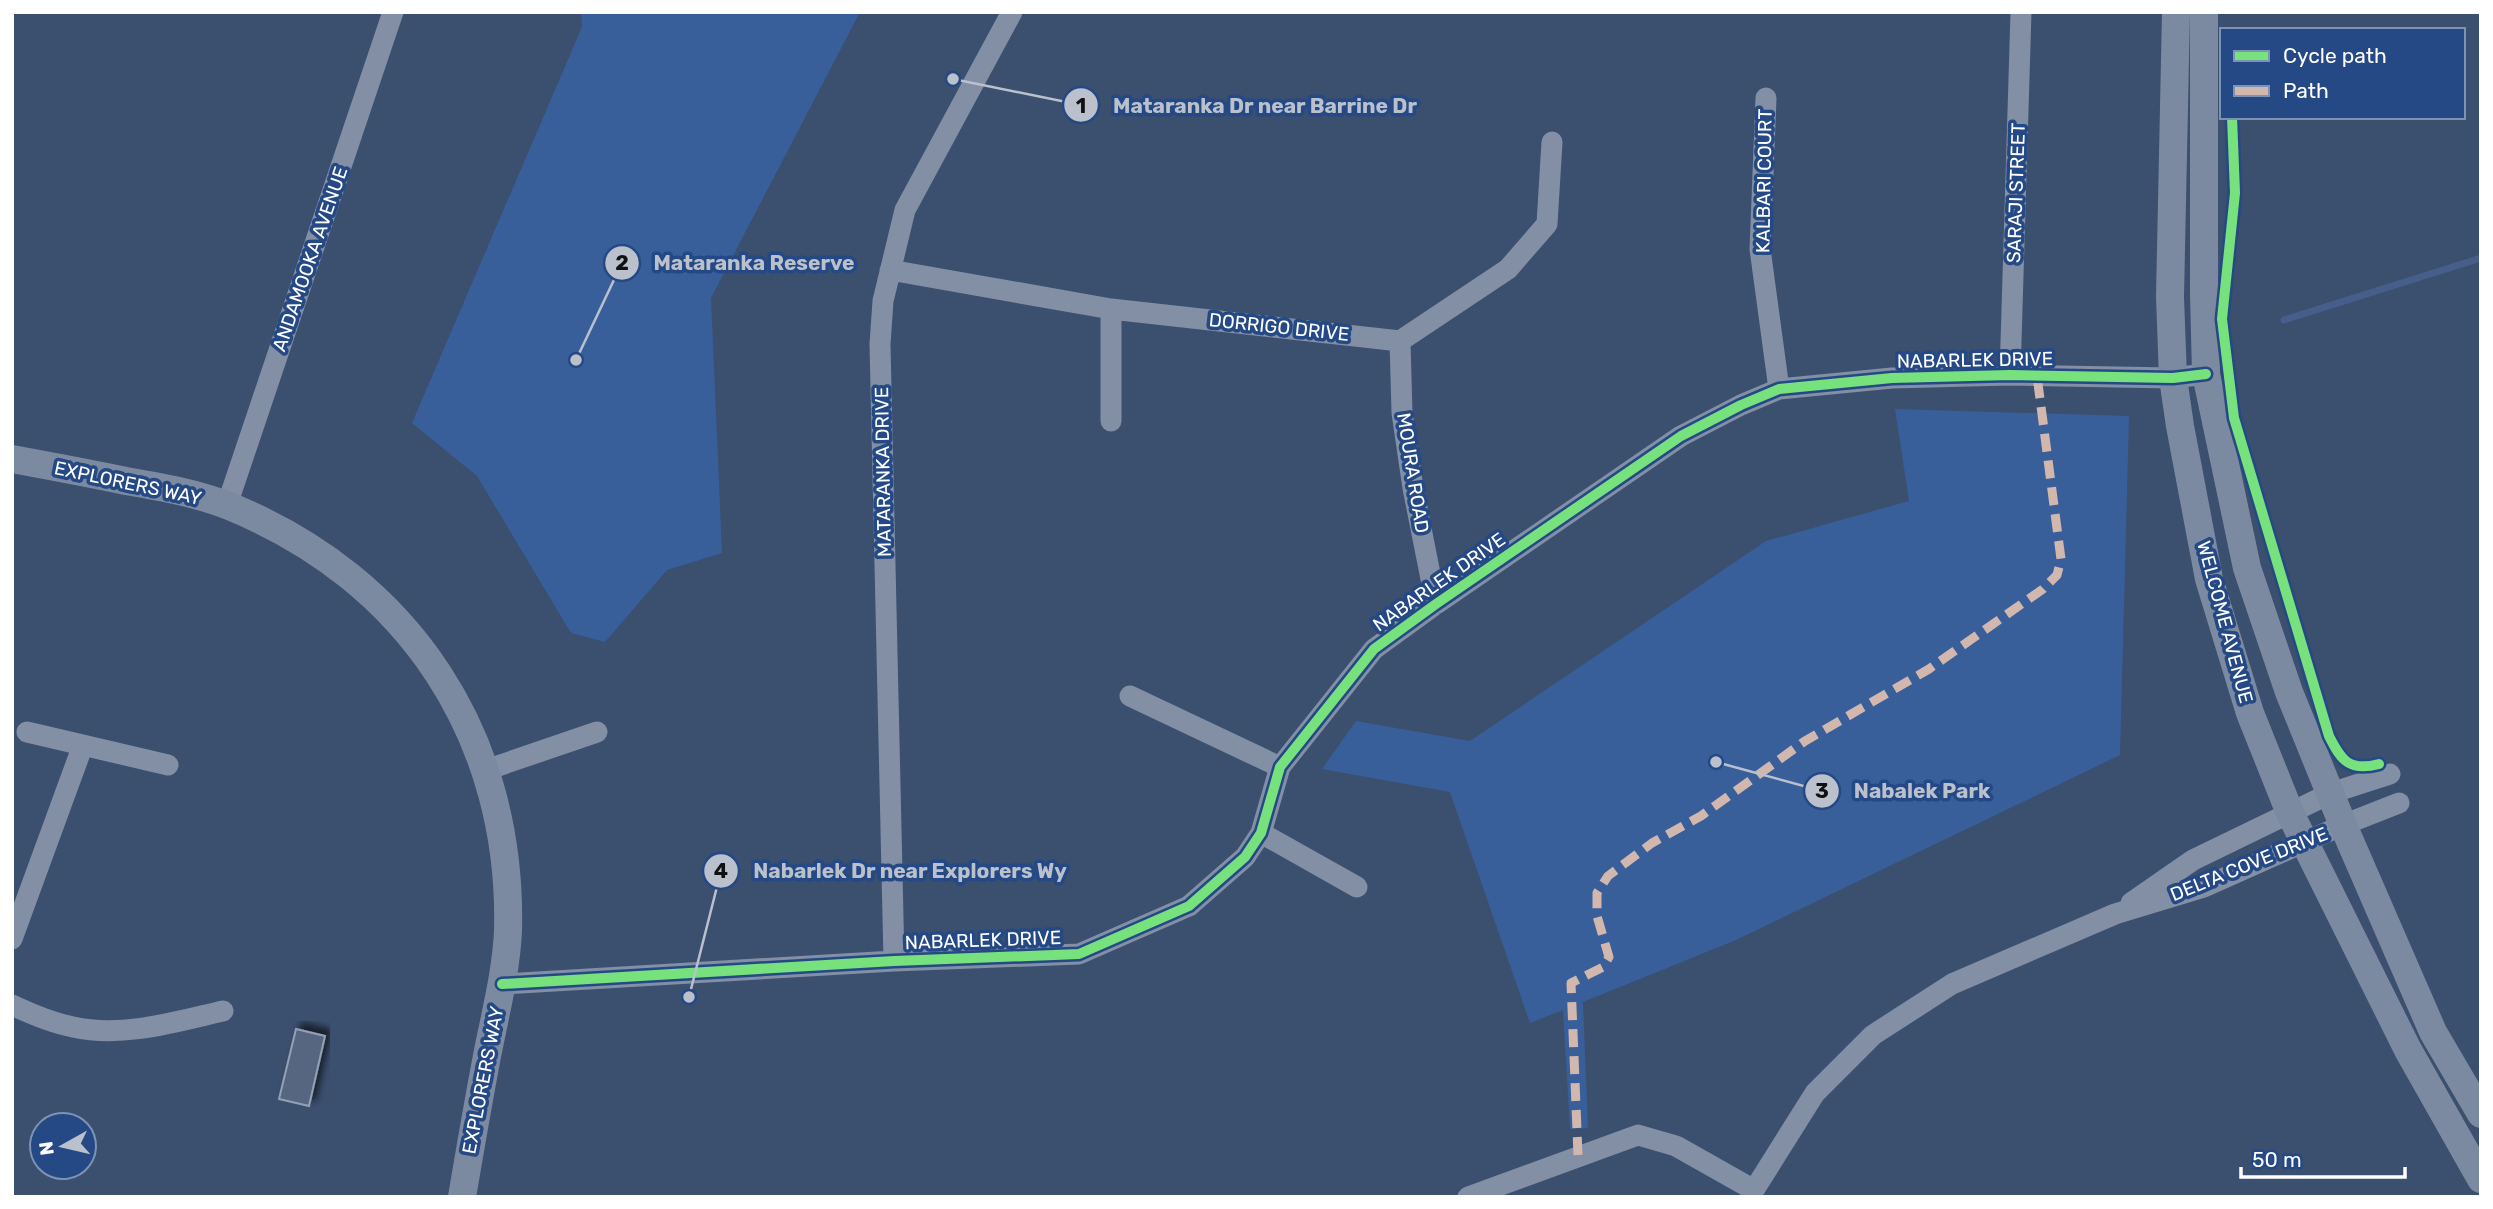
<svg xmlns="http://www.w3.org/2000/svg" width="2493" height="1209" viewBox="0 0 2493 1209" font-family="Rubik,sans-serif">
  <style>
    .green { fill: #395f9b }
    .lines { fill: none; stroke-linecap: round; stroke-linejoin: round }
    .stream { stroke: #465e8a; stroke-width: 7 }
    .building { fill: #566680; stroke: #95a0b3; stroke-width: 2; filter: url(#shadow) }
    .street { stroke: #828fa5; stroke-width: 21 }
    .secondary { stroke: #7c8aa1; stroke-width: 28 }
    .quiet { stroke: #d1b7ad; stroke-width: 9; stroke-dasharray: 18 9; stroke-linecap: butt }
    .cycleway-casing { stroke: #254985; stroke-width: 15 }
    .cycleway { stroke: #77e17e; stroke-width: 10 }
    .labels { text-anchor: middle; dominant-baseline: central; stroke-width: 7; stroke-linejoin: round; paint-order: stroke }
    .street-label { font-size: 19px; fill: #fff; stroke: #254985 }
    .leader { fill: none; stroke: #bac1cd; stroke-width: 2.5 }
    .callout-dot { fill: #bac1cd; stroke: #254985; stroke-width: 2.5 }
    .mark-label { font-size: 21px; text-anchor: middle; font-weight: bold; fill: #111 }
    .callout-label { font-size: 21px; text-anchor: middle; font-weight: bold; fill: #bac1cd; stroke: #254985; stroke-width: 7; stroke-linejoin: round; paint-order: stroke }
  </style>
  <defs>
    <filter id="shadow"><feDropShadow dx="6" dy="-6" stdDeviation="3.5" flood-color="#0009"/></filter>
  </defs>
  <rect width="100%" height="100%" fill="#3b4f6f"/>
  <path class="green" d="M 581,12 L 860,12 L 711,298 L 722,553 L 667,570 L 605,642 L 571,633 L 477,476 L 412,423 L 582,27 Z
    M 1895,409 L 2129,416 L 2120,755 L 1736,940 L 1583,1002 L 1588,1128 L 1570,1129 L 1563,1010 L 1530,1023 L 1450,792 L 1322,769 L 1356,721 L 1470,741 L 1766,541 L 1909,501 Z"/>
  <g class="lines">
    <path class="stream" d="M 2284,320 L 2481,258"/>
  </g>
  <path class="building" d="M 296,1029 L 325,1036 L 309,1106 L 279,1099 Z"/>
  <g class="lines">
    <path class="street" d="M 1766,98 L 1760,249 L 1779,389
      M 890,270 L 1111,309 L 1400,341 L 1508,269 L 1547,224 L 1552,142
      M 1400,341 L 1402,413 L 1413,488 L 1436,604
      M 2010,375 L 2021,12
      M 1111,421 L 1111,309
      M 227,505 L 393,12
      M 1130,696 L 1280,767
      M 27,732 L 168,765
      M 486,770 L 597,732
      M 1261,833 L 1357,887
      M 2131,903 L 2193,860 L 2331,793 L 2390,774
      M 12,939 L 83,745
      M 894,961 L 880,344 L 883,301 L 905,210 L 1012,12
      M 502,984 L 894,961 L 1079,954 L 1189,906 L 1245,857 L 1261,833 L 1280,767 L 1374,649 L 1436,604 L 1681,436 L 1741,405 L 1779,389 L 1892,378 L 2010,375 L 2173,378 L 2206,374
      M 12,1005 C 31,1014 53,1023 73,1027 C 123,1038 175,1022 223,1011
      M 1468,1197 L 1638,1135 L 1676,1146 L 1754,1190
      M 1752,1197 L 1754,1190 L 1815,1093 L 1873,1035 L 1952,984 L 2115,914 L 2204,887 L 2343,825 L 2399,803"/>
    <path class="secondary" d="M 2176,12 L 2170,297 L 2173,378 L 2180,426 L 2209,579 L 2250,713 L 2290,813 L 2408,1050 L 2481,1179
      M 2204,12 L 2204,295 L 2206,374 L 2247,568 L 2289,692 L 2343,825 L 2433,1032 L 2481,1114
      M 12,459 C 50,466 88,473 126,481 C 161,487 196,493 229,506 C 409,579 513,737 508,931 C 506,973 495,1015 487,1056 C 478,1103 470,1150 462,1197"/>
    <path class="quiet" d="M 1578,1155 L 1571,983 L 1603,967 L 1609,957 L 1597,916 L 1597,893 L 1608,876 L 1652,843 L 1701,816 L 1805,741 L 1929,669 L 2043,589 L 2057,575 L 2061,559 L 2037,376"/>
    <g class="cycleway-casing">
      <path id="cycleway" d="M 2232,117 L 2235,193 L 2222,319 L 2234,418 L 2329,736 C 2341,760 2349,772 2379,764
        M 502,984 L 894,961 L 1079,954 L 1189,906 L 1245,857 L 1261,833 L 1280,767 L 1374,649 L 1436,604 L 1681,436 L 1741,405 L 1779,389 L 1892,378 L 2010,375 L 2173,378 L 2206,374"/>
    </g>
    <use href="#cycleway" class="cycleway"/>
  </g>
  <g class="labels">
    <g class="street-label">
      <text transform="translate(1764 181) rotate(-89)">KALBARI COURT</text>
      <text transform="translate(2016 193) rotate(-88)">SARAJI STREET</text>
      <text transform="translate(310 259) rotate(-71)">ANDAMOOKA AVENUE</text>
      <text transform="translate(1279 327) rotate(6)">DORRIGO DRIVE</text>
      <text transform="translate(1975 360) rotate(-1)">NABARLEK DRIVE</text>
      <text transform="translate(883 472) rotate(-91)">MATARANKA DRIVE</text>
      <text transform="translate(1413 473) rotate(81)">MOURA ROAD</text>
      <text transform="translate(128 483) rotate(12)">EXPLORERS WAY</text>
      <text transform="translate(1439 582) rotate(-35)">NABARLEK DRIVE</text>
      <text transform="translate(2225 622) rotate(75)">WELCOME AVENUE</text>
      <text transform="translate(2249 864) rotate(-22)">DELTA COVE DRIVE</text>
      <text transform="translate(983 940) rotate(-2)">NABARLEK DRIVE</text>
      <text transform="translate(483 1080) rotate(-79)">EXPLORERS WAY</text>
    </g>
  </g>
  <path class="leader" d="M953 79L1081 105M576 360L622 263M1716 762L1822 791M689 997L721 871"/>
  <g class="callout-dot">
    <circle cx="953" cy="79" r="7"/>
    <circle cx="576" cy="360" r="7"/>
    <circle cx="1716" cy="762" r="7"/>
    <circle cx="689" cy="997" r="7"/>
    <circle cx="1081" cy="105" r="18"/>
    <circle cx="622" cy="263" r="18"/>
    <circle cx="1822" cy="791" r="18"/>
    <circle cx="721" cy="871" r="18"/>
  </g>
  <g class="mark-label">
    <text x="1081" y="113">1</text>
    <text x="622" y="270">2</text>
    <text x="1822" y="798">3</text>
    <text x="721" y="878">4</text>
  </g>
  <g class="callout-label">
    <text x="1265" y="113">Mataranka Dr near Barrine Dr</text>
    <text x="754" y="270">Mataranka Reserve</text>
    <text x="1922" y="798">Nabalek Park</text>
    <text x="910" y="878">Nabarlek Dr near Explorers Wy</text>
  </g>
  <rect width="2493" height="1209" fill="none" stroke="#ffffff" stroke-width="28"/>
  <rect x="2220" y="28" width="245" height="91" fill="#254985" stroke="#7c92b6" stroke-width="2"/>
  <rect x="2234" y="51" width="35" height="10" fill="#77e17e" stroke="#7c92b6" stroke-width="2"/>
  <text x="2283" y="63" font-size="21" fill="#ffffff">Cycle path</text>
  <rect x="2234" y="86" width="35" height="10" fill="#d1b7ad" stroke="#7c92b6" stroke-width="2"/>
  <text x="2283" y="98" font-size="21" fill="#ffffff">Path</text>
  <g transform="translate(63 1146) rotate(262)"><circle r="33" fill="#254985" stroke="#7c92b6" stroke-width="2"/>
  <path d="M0-5L12 26L0 18L-12 26Z" fill="#bac1cd"/>
  <text y="-10" font-size="19" font-weight="bold" text-anchor="middle" fill="#ffffff">N</text>
  </g>
  <path d="M2241 1167v10h164v-10" fill="none" stroke="#ffffff" stroke-width="3.5"/>
  <text x="2252" y="1167" font-size="21" fill="#ffffff" stroke="#254985" stroke-width="5" paint-order="stroke">50 m</text>
</svg>
